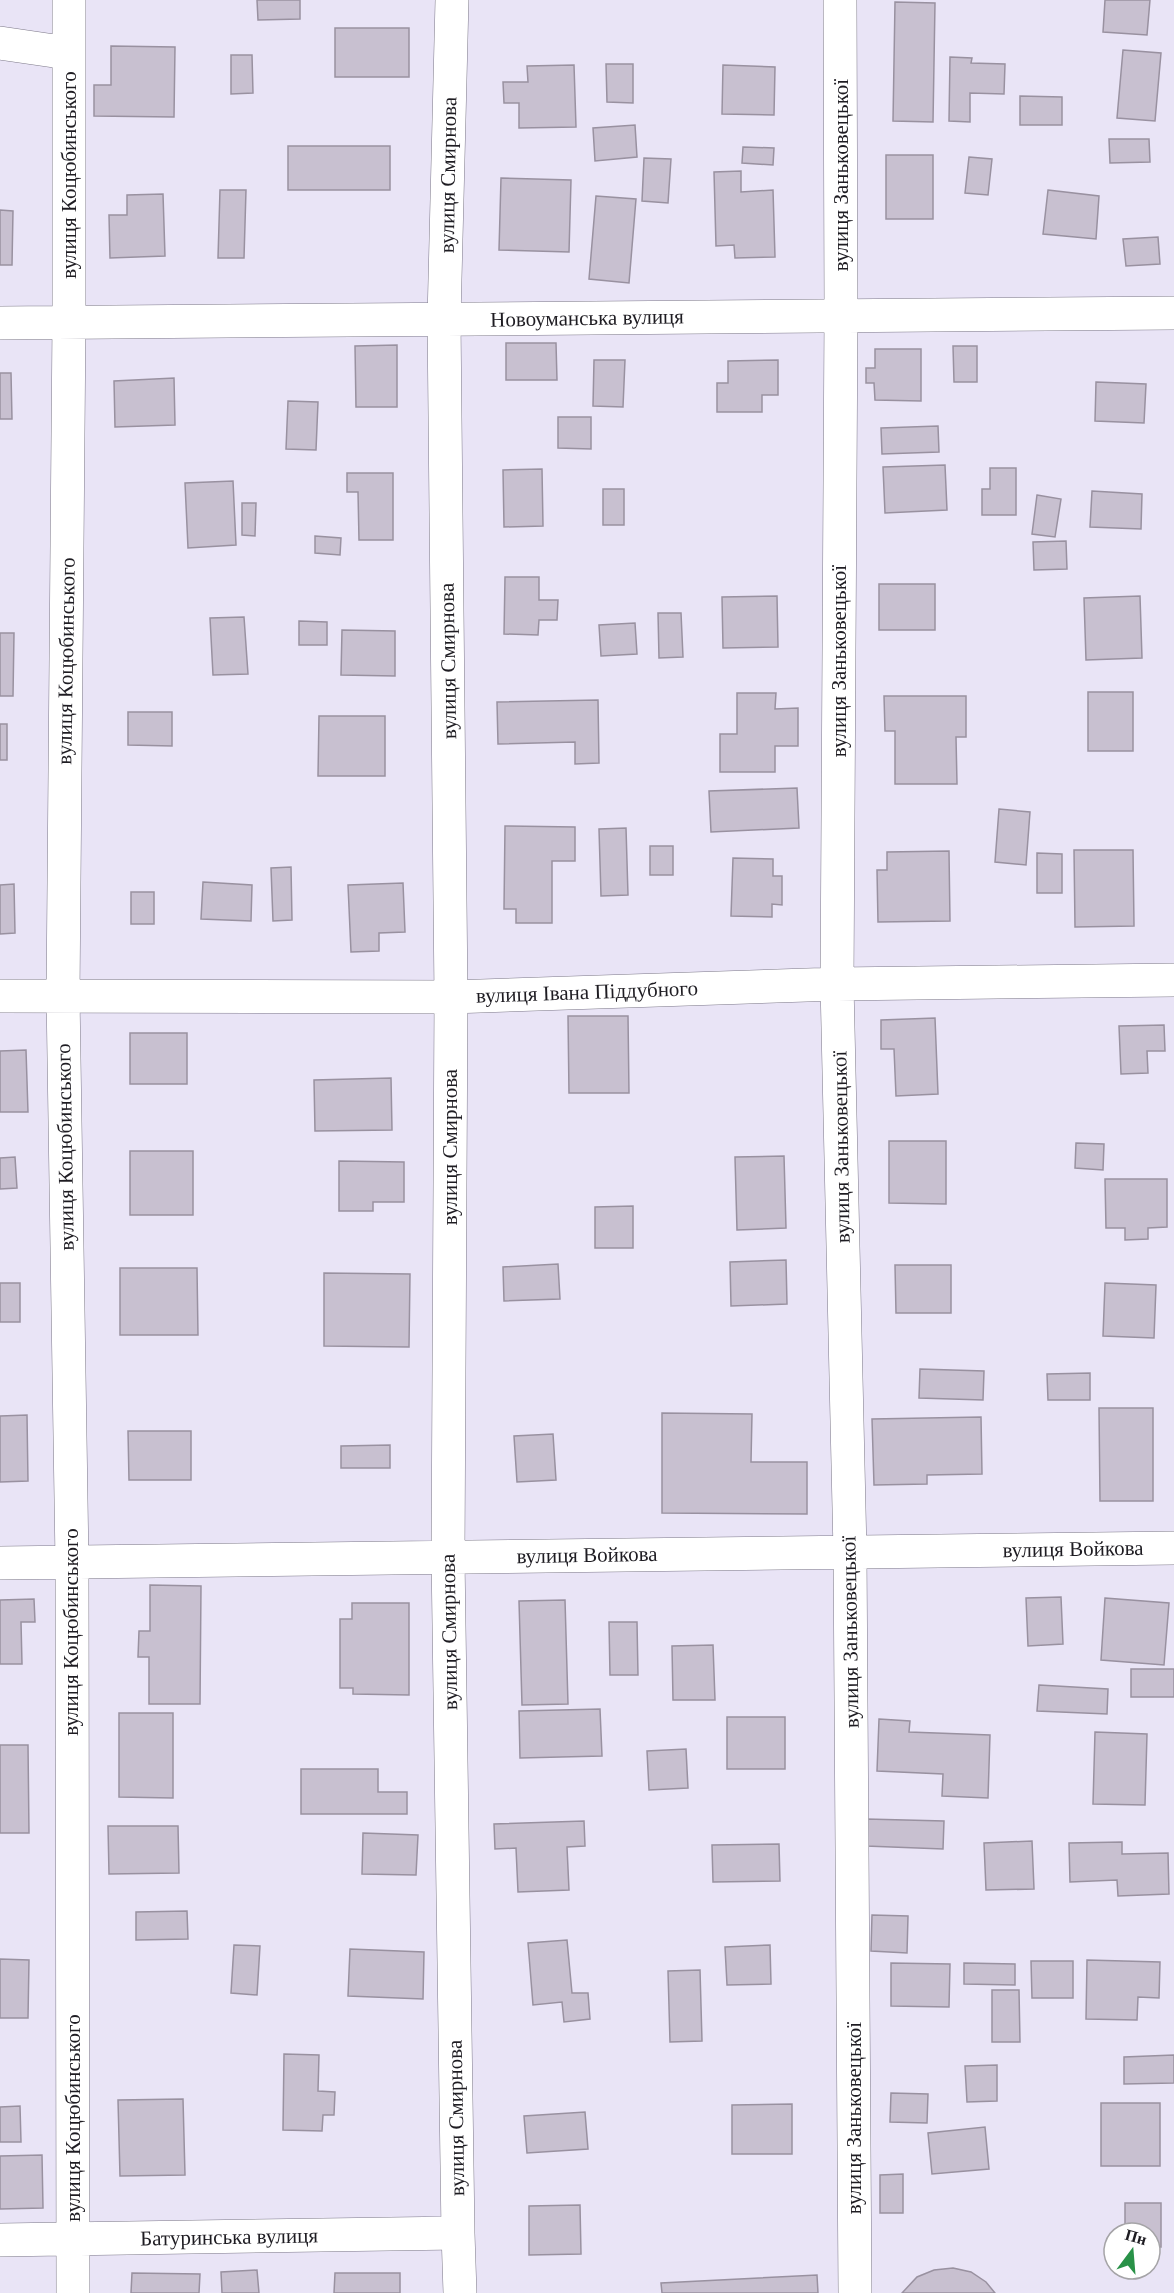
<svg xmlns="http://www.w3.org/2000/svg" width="1174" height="2293" viewBox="0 0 1174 2293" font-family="'Times New Roman',serif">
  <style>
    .building { fill: #c8c0d0; stroke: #9991a0; stroke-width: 1.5 }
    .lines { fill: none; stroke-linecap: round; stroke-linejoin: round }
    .minor-casing { stroke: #7d7989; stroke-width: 34 }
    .minor { stroke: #fff; stroke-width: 33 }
    .labels { text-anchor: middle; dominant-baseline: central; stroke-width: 4.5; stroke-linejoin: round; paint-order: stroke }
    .street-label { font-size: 21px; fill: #1e1c22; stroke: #fff }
  </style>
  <rect width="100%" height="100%" fill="#e9e4f6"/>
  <path class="building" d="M 257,0 L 300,0 L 300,19 L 258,20 Z
    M 1105,0 L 1150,0 L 1147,35 L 1103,32 Z
    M 895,2 L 935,3 L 933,122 L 893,121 Z
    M 335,28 L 409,28 L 409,77 L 335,77 Z
    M 111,46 L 175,47 L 174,117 L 94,116 L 94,85 L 111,85 Z
    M 1123,50 L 1161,53 L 1155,121 L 1117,118 Z
    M 231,55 L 252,55 L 253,93 L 231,94 Z
    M 950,57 L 972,58 L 971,63 L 1005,64 L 1004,94 L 970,93 L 970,122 L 949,121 Z
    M 606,64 L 633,64 L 633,103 L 607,102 Z
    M 574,65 L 576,127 L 519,128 L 519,103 L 504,103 L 503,82 L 528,82 L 527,66 Z
    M 723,65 L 775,67 L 774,115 L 722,114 Z
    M 1020,96 L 1062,97 L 1062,125 L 1020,125 Z
    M 635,125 L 637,157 L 595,161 L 593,128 Z
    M 1109,139 L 1149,139 L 1150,162 L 1110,163 Z
    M 288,146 L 390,146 L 390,190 L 288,190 Z
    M 743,147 L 774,148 L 773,165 L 742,163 Z
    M 886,155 L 933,155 L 933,219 L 886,219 Z
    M 969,157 L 992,159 L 988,195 L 965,193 Z
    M 644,158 L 671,159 L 668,203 L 642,201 Z
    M 741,171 L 741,192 L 773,190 L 775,257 L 735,258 L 734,245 L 716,246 L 714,172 Z
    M 501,178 L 571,180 L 569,252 L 499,250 Z
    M 220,190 L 246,190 L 244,258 L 218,258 Z
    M 1048,190 L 1099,196 L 1096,239 L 1043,234 Z
    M 163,194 L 165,256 L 110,258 L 109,215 L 127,215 L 127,195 Z
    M 596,196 L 636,199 L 629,283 L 589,279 Z
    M 0,210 L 13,211 L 12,265 L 0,265 Z
    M 1158,237 L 1160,264 L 1126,266 L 1123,239 Z
    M 506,343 L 556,343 L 557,380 L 506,380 Z
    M 397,345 L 397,407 L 356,407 L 355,346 Z
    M 953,346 L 977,346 L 977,382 L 954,382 Z
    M 875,349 L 921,349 L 921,401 L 875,400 L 874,383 L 866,383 L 866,368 L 875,368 Z
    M 594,360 L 625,360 L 623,407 L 593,406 Z
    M 778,360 L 778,395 L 762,395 L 762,412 L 717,412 L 717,383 L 728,383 L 728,361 Z
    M 0,373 L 11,373 L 12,419 L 0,419 Z
    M 174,378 L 175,425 L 115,427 L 114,381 Z
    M 1096,382 L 1146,384 L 1144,423 L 1095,421 Z
    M 288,401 L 318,402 L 316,450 L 286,449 Z
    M 558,417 L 591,417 L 591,449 L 558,448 Z
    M 938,426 L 939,452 L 882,454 L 881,428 Z
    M 945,465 L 947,510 L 885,513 L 883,467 Z
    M 990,468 L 1016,468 L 1016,515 L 982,515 L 982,489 L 990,489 Z
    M 542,469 L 543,526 L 504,527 L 503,470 Z
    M 347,473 L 393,473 L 393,540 L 359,540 L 358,492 L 347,492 Z
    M 233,481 L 236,545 L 188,548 L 185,483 Z
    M 603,489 L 624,489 L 624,525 L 603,525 Z
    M 1092,491 L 1142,494 L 1141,529 L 1090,527 Z
    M 1037,495 L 1061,499 L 1055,537 L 1032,534 Z
    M 242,503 L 256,503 L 255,536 L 242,535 Z
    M 315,536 L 341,538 L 340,555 L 315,553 Z
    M 1066,541 L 1067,569 L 1034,570 L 1033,542 Z
    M 505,577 L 539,577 L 539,600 L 558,600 L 557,620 L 539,620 L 538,635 L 504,634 Z
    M 879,584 L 935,584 L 935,630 L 879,630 Z
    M 777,596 L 778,647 L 723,648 L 722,597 Z
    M 1140,596 L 1142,658 L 1086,660 L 1084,598 Z
    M 658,613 L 681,613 L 683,657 L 659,658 Z
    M 244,617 L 248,674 L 213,675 L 210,618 Z
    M 299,621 L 327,622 L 327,645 L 299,645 Z
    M 635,623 L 637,654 L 601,656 L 599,625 Z
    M 342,630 L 395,631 L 395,676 L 341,675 Z
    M 0,633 L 14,633 L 13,696 L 0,696 Z
    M 1088,692 L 1133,692 L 1133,751 L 1088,751 Z
    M 737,693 L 776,693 L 775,709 L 798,708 L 798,746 L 775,746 L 775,772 L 720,772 L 720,734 L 737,734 Z
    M 884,696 L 966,696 L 966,737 L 956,737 L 957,784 L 895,784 L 895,731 L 885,731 Z
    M 598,700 L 599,763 L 575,764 L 575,742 L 498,744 L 497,702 Z
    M 128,712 L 172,712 L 172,746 L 128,745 Z
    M 319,716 L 385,716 L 385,776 L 318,776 Z
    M 0,724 L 7,724 L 7,760 L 0,760 Z
    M 797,788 L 799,828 L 711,832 L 709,791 Z
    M 999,809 L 1030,812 L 1026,865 L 995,862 Z
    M 505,826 L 575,827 L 575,861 L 552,861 L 552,923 L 516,923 L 516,909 L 504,909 Z
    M 626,828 L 628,895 L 601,896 L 599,829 Z
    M 650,846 L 673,846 L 673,875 L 650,875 Z
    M 1074,850 L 1133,850 L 1134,926 L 1075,927 Z
    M 949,851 L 950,921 L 878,922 L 877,870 L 887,870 L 887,852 Z
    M 1037,853 L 1062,854 L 1062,893 L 1037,893 Z
    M 733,858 L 773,859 L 773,876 L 782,876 L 782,905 L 772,904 L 772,917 L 731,916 Z
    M 291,867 L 292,920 L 273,921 L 271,868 Z
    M 203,882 L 252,885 L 251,921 L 201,919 Z
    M 403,883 L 405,932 L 379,933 L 379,951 L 351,952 L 348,885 Z
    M 14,884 L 15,933 L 0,934 L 0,885 Z
    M 131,892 L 154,892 L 154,924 L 131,924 Z
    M 568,1016 L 628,1016 L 629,1093 L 569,1093 Z
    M 935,1018 L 938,1094 L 896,1096 L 894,1049 L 881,1049 L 881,1020 Z
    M 1164,1025 L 1165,1051 L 1147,1051 L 1148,1073 L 1121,1074 L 1119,1026 Z
    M 130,1033 L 187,1033 L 187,1084 L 130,1084 Z
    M 26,1050 L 28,1112 L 0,1112 L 0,1051 Z
    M 391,1078 L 392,1130 L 315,1131 L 314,1080 Z
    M 889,1141 L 946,1141 L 946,1204 L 889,1203 Z
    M 1076,1143 L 1104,1144 L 1103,1170 L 1075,1168 Z
    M 130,1151 L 193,1151 L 193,1215 L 130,1215 Z
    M 784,1156 L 786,1228 L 737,1230 L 735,1157 Z
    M 15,1157 L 17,1188 L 0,1189 L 0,1158 Z
    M 339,1161 L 404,1162 L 404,1202 L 373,1202 L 373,1211 L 339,1211 Z
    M 1105,1179 L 1167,1179 L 1167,1227 L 1148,1228 L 1148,1239 L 1125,1240 L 1125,1228 L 1106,1228 Z
    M 633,1206 L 633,1248 L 595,1248 L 595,1207 Z
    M 786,1260 L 787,1304 L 731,1306 L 730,1262 Z
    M 558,1264 L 560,1299 L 504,1301 L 503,1267 Z
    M 895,1265 L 951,1265 L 951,1313 L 896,1313 Z
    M 120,1268 L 197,1268 L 198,1335 L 120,1335 Z
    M 324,1273 L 410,1274 L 409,1347 L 324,1346 Z
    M 0,1283 L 20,1283 L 20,1322 L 0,1322 Z
    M 1105,1283 L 1156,1285 L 1154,1338 L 1103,1336 Z
    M 920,1369 L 984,1371 L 983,1400 L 919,1398 Z
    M 1090,1373 L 1090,1400 L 1048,1400 L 1047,1374 Z
    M 1099,1408 L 1153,1408 L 1153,1501 L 1100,1501 Z
    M 662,1413 L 752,1414 L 751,1462 L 807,1462 L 807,1514 L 662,1513 Z
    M 27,1415 L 28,1481 L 0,1482 L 0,1416 Z
    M 981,1417 L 982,1474 L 927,1475 L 927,1484 L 874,1485 L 872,1419 Z
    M 128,1431 L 191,1431 L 191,1480 L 129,1480 Z
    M 553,1434 L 556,1480 L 517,1482 L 514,1436 Z
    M 390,1445 L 390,1468 L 341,1468 L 341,1446 Z
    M 150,1585 L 201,1586 L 200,1704 L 149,1704 L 149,1657 L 138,1657 L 139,1631 L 150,1631 Z
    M 1061,1597 L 1063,1644 L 1028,1646 L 1026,1598 Z
    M 1105,1598 L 1169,1603 L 1164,1665 L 1101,1660 Z
    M 34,1599 L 35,1622 L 21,1622 L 22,1664 L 0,1664 L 0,1600 Z
    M 565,1600 L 568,1704 L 522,1705 L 519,1601 Z
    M 352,1603 L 409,1603 L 409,1695 L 353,1694 L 353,1688 L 340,1688 L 340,1619 L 352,1619 Z
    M 609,1622 L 637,1622 L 638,1675 L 610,1675 Z
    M 713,1645 L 715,1700 L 673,1700 L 672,1646 Z
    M 1131,1669 L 1174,1669 L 1174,1697 L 1131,1697 Z
    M 1039,1685 L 1108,1689 L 1107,1714 L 1037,1711 Z
    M 600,1709 L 602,1756 L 520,1758 L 519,1711 Z
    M 119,1713 L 173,1713 L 173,1798 L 119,1797 Z
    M 727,1717 L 785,1717 L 785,1769 L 727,1769 Z
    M 879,1719 L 910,1721 L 909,1732 L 990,1735 L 988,1798 L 942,1796 L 943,1774 L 877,1771 Z
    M 1095,1732 L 1147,1734 L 1145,1805 L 1093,1804 Z
    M 0,1745 L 28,1745 L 29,1833 L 0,1833 Z
    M 686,1749 L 688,1788 L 649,1790 L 647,1751 Z
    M 301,1769 L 378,1769 L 378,1792 L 407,1792 L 407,1814 L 301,1814 Z
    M 866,1819 L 944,1821 L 943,1849 L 866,1846 Z
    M 584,1821 L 585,1846 L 567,1847 L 569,1890 L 518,1892 L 516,1848 L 495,1849 L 494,1824 Z
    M 108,1826 L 178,1826 L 179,1873 L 109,1874 Z
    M 363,1833 L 418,1835 L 416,1875 L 362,1874 Z
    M 1032,1841 L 1034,1889 L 986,1890 L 984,1843 Z
    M 1122,1842 L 1122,1854 L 1168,1853 L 1169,1894 L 1118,1896 L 1117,1880 L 1070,1882 L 1069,1843 Z
    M 779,1844 L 780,1881 L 713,1882 L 712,1845 Z
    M 187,1911 L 188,1939 L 136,1940 L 136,1912 Z
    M 872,1915 L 908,1916 L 907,1953 L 871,1951 Z
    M 567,1940 L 572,1993 L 588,1993 L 590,2019 L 564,2022 L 562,2002 L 533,2005 L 528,1943 Z
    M 234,1945 L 260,1946 L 257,1995 L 231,1993 Z
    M 770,1945 L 771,1984 L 727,1985 L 725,1947 Z
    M 350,1949 L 424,1952 L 423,1999 L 348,1996 Z
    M 0,1959 L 29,1960 L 28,2018 L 0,2018 Z
    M 1087,1960 L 1160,1962 L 1159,1998 L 1138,1997 L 1137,2020 L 1086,2019 Z
    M 1031,1961 L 1073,1961 L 1073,1998 L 1032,1998 Z
    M 891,1963 L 950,1964 L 949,2007 L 891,2006 Z
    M 964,1963 L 1015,1964 L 1015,1985 L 964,1984 Z
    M 700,1970 L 702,2041 L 670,2042 L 668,1971 Z
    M 992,1990 L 1019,1990 L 1020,2042 L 992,2042 Z
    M 284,2054 L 319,2055 L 318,2091 L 335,2092 L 334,2115 L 323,2115 L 322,2131 L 283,2130 Z
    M 1174,2055 L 1174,2083 L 1124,2084 L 1124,2057 Z
    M 997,2065 L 997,2101 L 967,2102 L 965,2066 Z
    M 891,2093 L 928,2094 L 927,2123 L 890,2122 Z
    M 183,2099 L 185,2175 L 120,2176 L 118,2100 Z
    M 1101,2103 L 1160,2103 L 1160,2166 L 1101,2166 Z
    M 792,2104 L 792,2154 L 732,2154 L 732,2105 Z
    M 20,2106 L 21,2142 L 0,2142 L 0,2107 Z
    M 585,2112 L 588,2149 L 527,2153 L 524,2116 Z
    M 985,2127 L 989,2169 L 932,2174 L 928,2133 Z
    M 42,2155 L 43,2208 L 0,2209 L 0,2156 Z
    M 903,2174 L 903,2213 L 880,2213 L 880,2175 Z
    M 1125,2203 L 1161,2203 L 1161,2247 L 1150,2247 L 1150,2233 L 1125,2233 Z
    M 580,2205 L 581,2254 L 529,2255 L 529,2206 Z
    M 953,2268 L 971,2272 L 986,2282 L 995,2293 L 902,2293 L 917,2277 L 934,2270 Z
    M 257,2270 L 259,2293 L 222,2293 L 221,2272 Z
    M 132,2273 L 200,2274 L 199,2293 L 131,2293 Z
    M 335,2273 L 400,2273 L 400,2293 L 334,2293 Z
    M 817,2275 L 818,2293 L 662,2293 L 661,2283 Z"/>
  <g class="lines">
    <g class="minor-casing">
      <path id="minor" d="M 69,0 L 69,322 L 63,995 L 72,1562 L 73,2293
        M 452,0 L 444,319 L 451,997 L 448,1557 L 458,2233 L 460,2293
        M 840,0 L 841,315 L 837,984 L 850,1552 L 855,2293
        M 0,43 L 68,53
        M 0,323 L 1174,313
        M 0,996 L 451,997 L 837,984 L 1174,980
        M 0,1563 L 1174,1548
        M 0,2240 L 458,2233"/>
    </g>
    <use href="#minor" class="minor"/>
  </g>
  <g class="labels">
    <g class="street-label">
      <text transform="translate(69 175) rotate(-90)">вулиця Коцюбинського</text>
      <text transform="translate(448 175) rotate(-89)">вулиця Смирнова</text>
      <text transform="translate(841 175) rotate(-90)">вулиця Заньковецької</text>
      <text transform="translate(587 318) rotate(-1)">Новоуманська вулиця</text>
      <text transform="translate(66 661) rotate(-89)">вулиця Коцюбинського</text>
      <text transform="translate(448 661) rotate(-91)">вулиця Смирнова</text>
      <text transform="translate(839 661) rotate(-90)">вулиця Заньковецької</text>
      <text transform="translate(587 992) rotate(-2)">вулиця Івана Піддубного</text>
      <text transform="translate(65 1147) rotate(-91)">вулиця Коцюбинського</text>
      <text transform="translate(450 1147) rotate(-90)">вулиця Смирнова</text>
      <text transform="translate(841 1147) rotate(-91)">вулиця Заньковецької</text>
      <text transform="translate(1073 1549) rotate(-1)">вулиця Войкова</text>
      <text transform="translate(587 1555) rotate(-1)">вулиця Войкова</text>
      <text transform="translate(71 1632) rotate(-90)">вулиця Коцюбинського</text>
      <text transform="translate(449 1632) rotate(-91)">вулиця Смирнова</text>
      <text transform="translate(850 1632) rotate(-91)">вулиця Заньковецької</text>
      <text transform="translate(73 2118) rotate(-90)">вулиця Коцюбинського</text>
      <text transform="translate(456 2118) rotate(-91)">вулиця Смирнова</text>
      <text transform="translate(854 2118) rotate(-90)">вулиця Заньковецької</text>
      <text transform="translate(229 2237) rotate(-1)">Батуринська вулиця</text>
    </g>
  </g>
  <g transform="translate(1132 2251) rotate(16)"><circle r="28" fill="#ffffff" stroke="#a5a4a7" stroke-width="1.5"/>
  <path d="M0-4.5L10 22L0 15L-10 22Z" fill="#299248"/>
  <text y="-9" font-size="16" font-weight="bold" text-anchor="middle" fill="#1e1c22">Пн</text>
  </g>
</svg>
